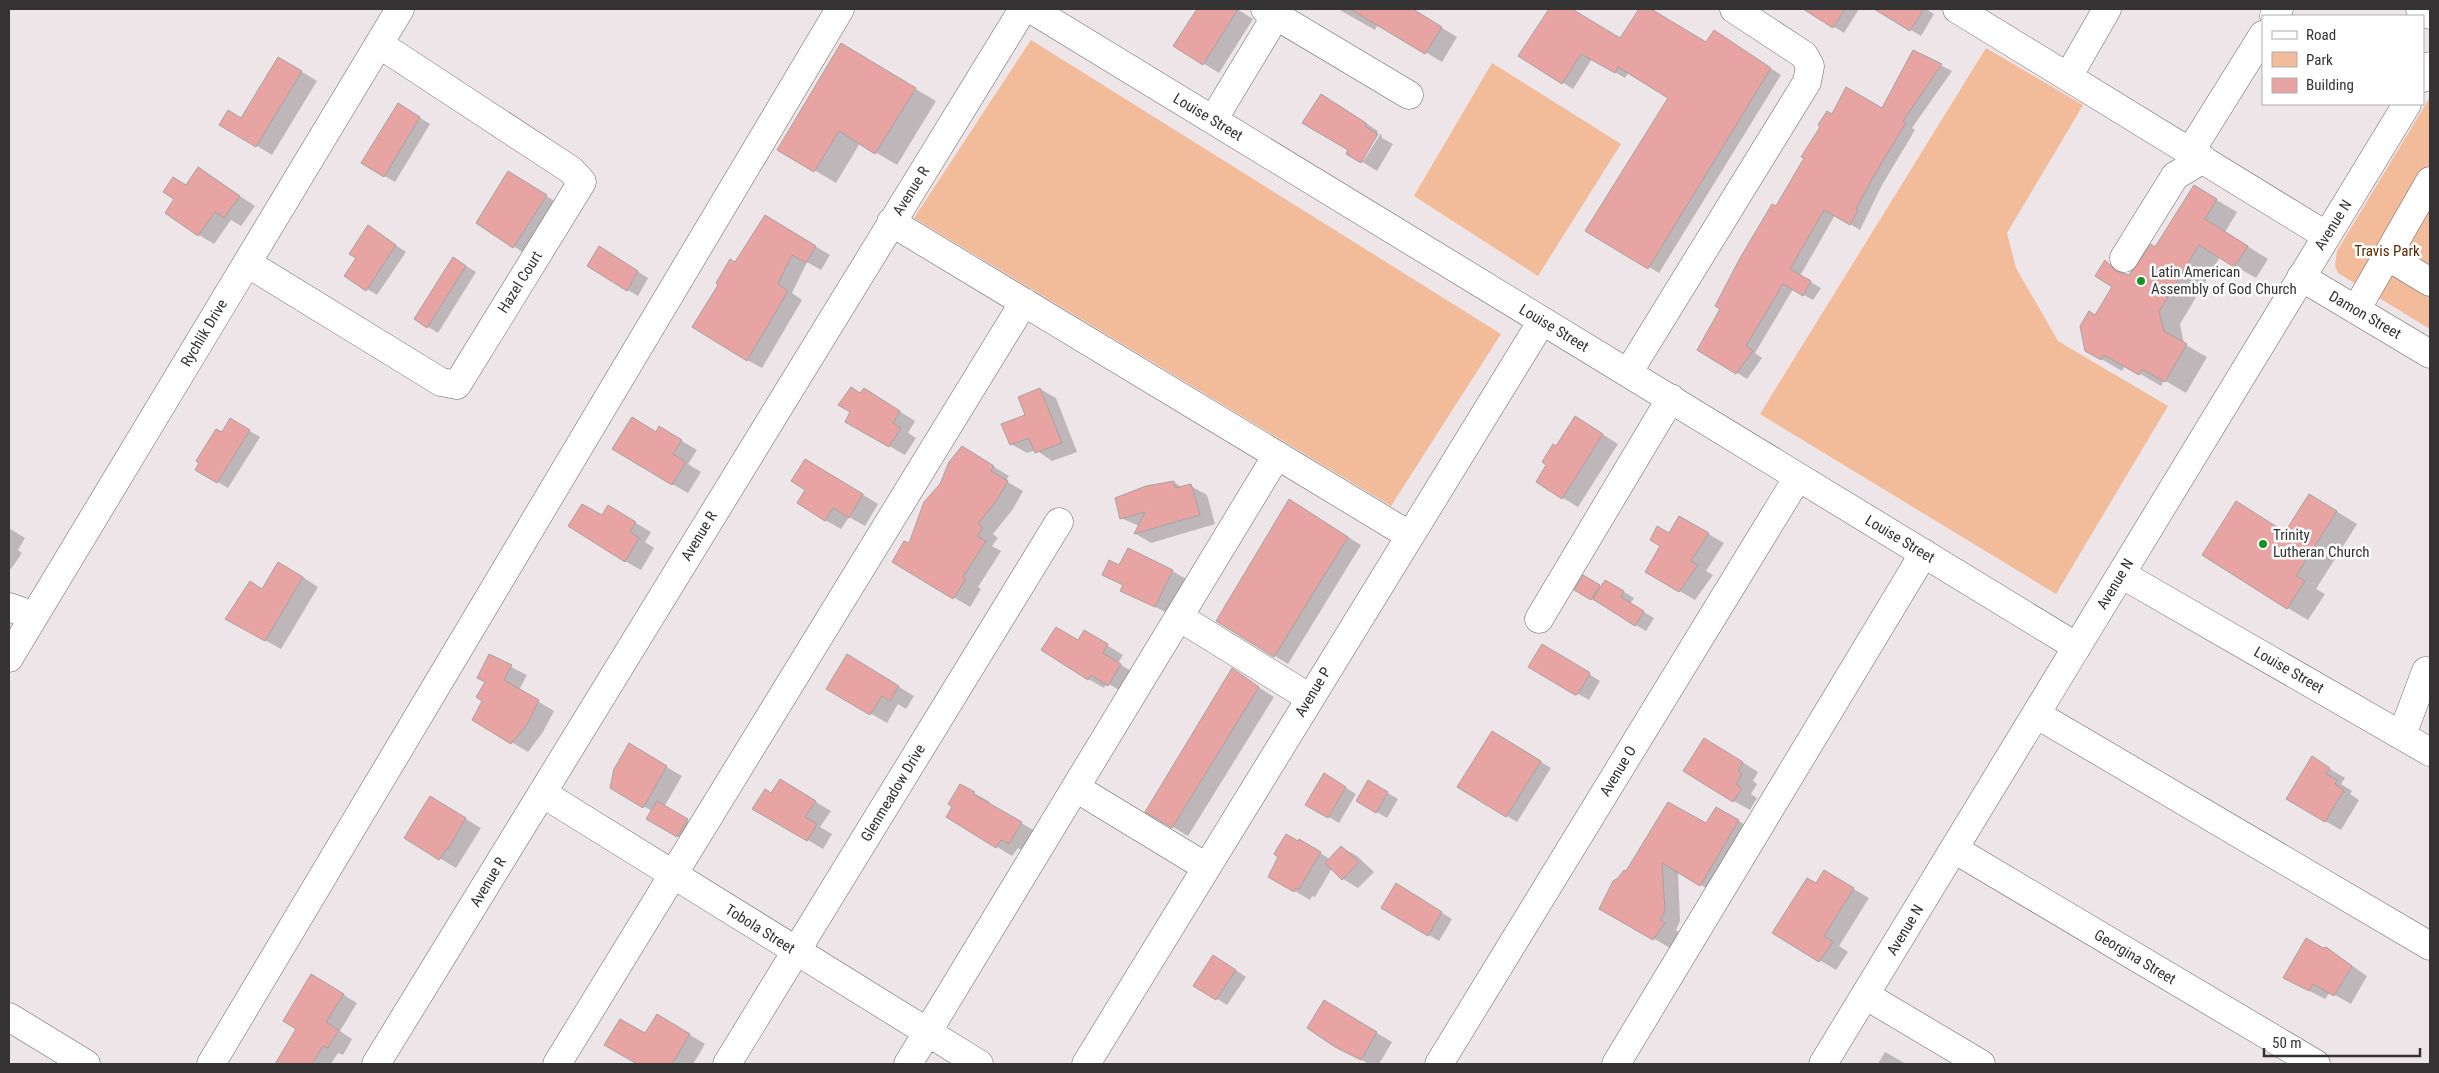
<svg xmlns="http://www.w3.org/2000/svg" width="2439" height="1073" viewBox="0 0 2439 1073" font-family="'Roboto Condensed',sans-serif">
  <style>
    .green { fill: #f2bb9a }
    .shadow { fill: #0003 }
    .building { fill: #e8a4a3; stroke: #a9a0a0 }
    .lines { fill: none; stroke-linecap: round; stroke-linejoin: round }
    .minor-casing { stroke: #6a6265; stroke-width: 29 }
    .minor { stroke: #fff; stroke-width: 28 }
    .poi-dot { fill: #159221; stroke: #fff; stroke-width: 2 }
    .labels { text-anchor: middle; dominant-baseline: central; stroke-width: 5; stroke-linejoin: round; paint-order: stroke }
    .street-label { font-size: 15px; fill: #353233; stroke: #fff }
    .park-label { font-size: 15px; fill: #5b2800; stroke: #fff }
    .poi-label { font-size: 15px; fill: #353233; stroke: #fff; text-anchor: start }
  </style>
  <rect width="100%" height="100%" fill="#eee5e9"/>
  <path class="green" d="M 1031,40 L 1501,334 L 1391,506 L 914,218 Z
    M 1986,48 L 2083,105 L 2007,233 L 2016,268 L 2058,341 L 2168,406 L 2056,594 L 1760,414 Z
    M 1492,63 L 1621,144 L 1538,276 L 1414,196 Z
    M 2430,97 L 2430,329 L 2338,273 L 2335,266 L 2337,251 Z"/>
  <path class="shadow" d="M 1199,9 L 1237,9 L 1253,19 L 1219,73 L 1174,45 Z
    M 1338,9 L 1411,9 L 1457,37 L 1442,62 L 1378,24 L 1375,30 Z
    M 1550,9 L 1571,9 L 1620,40 L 1640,9 L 1649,9 L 1707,43 L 1724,38 L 1781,75 L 1659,273 L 1587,230 L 1670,98 L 1629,72 L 1625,78 L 1592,59 L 1573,89 L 1520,56 Z
    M 1805,9 L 1859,9 L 1844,33 Z
    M 1876,9 L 1926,9 L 1934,14 L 1921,36 Z
    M 841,45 L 936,101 L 897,165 L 860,143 L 836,183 L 779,149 Z
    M 1914,52 L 1952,71 L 1912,128 L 1915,130 L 1882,185 L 1860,230 L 1835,215 L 1800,276 L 1821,288 L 1813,300 L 1793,289 L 1755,353 L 1762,358 L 1747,379 L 1699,349 L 1776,208 L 1832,116 L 1882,110 Z
    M 294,67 L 317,81 L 272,155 L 221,124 L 242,119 Z
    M 1337,104 L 1378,131 L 1361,160 L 1364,160 L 1381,133 L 1382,138 L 1393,144 L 1377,171 L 1348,153 L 1350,150 Z
    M 409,111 L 430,124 L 395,182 L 362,163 Z
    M 199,169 L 255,206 L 241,226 L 231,220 L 214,244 L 199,235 L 187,186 Z
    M 519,179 L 556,202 L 524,253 L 478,223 Z
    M 2215,199 L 2237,212 L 2225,232 L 2268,259 L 2256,278 L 2220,257 L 2180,324 L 2184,344 L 2207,357 L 2186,393 L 2164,380 L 2161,386 L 2125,365 L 2122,371 L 2086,350 L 2095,316 L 2114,286 L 2105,261 L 2128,276 L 2156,248 Z
    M 779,225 L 830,255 L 821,270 L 807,262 L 792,293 L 802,300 L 762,368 L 747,360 L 736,264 Z
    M 378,233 L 406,252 L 377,295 L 346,276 Z
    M 610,254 L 648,278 L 638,296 L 628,290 Z
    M 463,264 L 476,272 L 438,333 L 415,319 Z
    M 1040,389 L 1056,398 L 1077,452 L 1052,461 L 1036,450 L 1027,453 L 1011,444 Z
    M 861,394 L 880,399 L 915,421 L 908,433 L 916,438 L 905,455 L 847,422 Z
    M 231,420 L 260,437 L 228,488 L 196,469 Z
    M 1591,427 L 1618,444 L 1578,507 L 1563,498 L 1557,447 Z
    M 660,428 L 697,450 L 688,464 L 701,472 L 688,493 L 672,484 L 656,433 Z
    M 978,457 L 1009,476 L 1006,481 L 1023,491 L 1013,509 L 993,534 L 998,538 L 992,546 L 1001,551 L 978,587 L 981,589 L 970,607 L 894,561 L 909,545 Z
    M 821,469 L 878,504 L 865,526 L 849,517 L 841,529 L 825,520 Z
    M 1174,482 L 1183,488 L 1191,486 L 1207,495 L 1215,524 L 1151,543 L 1136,534 L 1139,526 L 1121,518 Z
    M 2331,508 L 2357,524 L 2316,589 L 2325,594 L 2308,620 L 2288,608 L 2286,533 Z
    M 1303,509 L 1361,545 L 1288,664 L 1217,621 Z
    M 624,516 L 651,532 L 645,542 L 654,548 L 641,570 L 625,561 L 602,517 Z
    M 1680,518 L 1724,543 L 1706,571 L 1713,575 L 1695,600 L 1647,572 Z
    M 9,528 L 25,538 L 18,550 L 22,553 L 11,569 L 9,568 Z
    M 1120,567 L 1172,571 L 1188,580 L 1171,615 L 1122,590 L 1124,586 L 1104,574 Z
    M 295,572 L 318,587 L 281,649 L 227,619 L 263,590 Z
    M 1584,577 L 1602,588 L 1616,587 L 1634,598 L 1630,604 L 1654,618 L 1646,631 L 1576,590 Z
    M 1100,641 L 1123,655 L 1118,663 L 1136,674 L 1124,693 L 1107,683 L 1104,688 L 1088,679 L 1078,642 Z
    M 1553,651 L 1600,681 L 1589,700 L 1530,666 Z
    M 489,656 L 527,675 L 519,690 L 554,711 L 543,732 L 528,752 L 473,719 L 484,701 Z
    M 863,665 L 914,696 L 906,709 L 898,704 L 887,723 L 828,688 Z
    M 1232,670 L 1274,697 L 1188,836 L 1173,827 Z
    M 1492,732 L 1551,768 L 1517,822 L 1459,787 Z
    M 629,745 L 682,776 L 664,807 L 703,830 L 693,845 L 647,818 L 652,811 L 611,788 Z
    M 1720,748 L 1758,772 L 1753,781 L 1757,784 L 1751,794 L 1757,798 L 1750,810 L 1734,801 Z
    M 2312,758 L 2345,778 L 2341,784 L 2352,791 L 2350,794 L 2359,800 L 2341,830 L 2325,821 Z
    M 1335,781 L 1356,794 L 1339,823 L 1307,804 Z
    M 1369,782 L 1398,799 L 1387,818 L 1358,801 Z
    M 796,790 L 831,811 L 820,827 L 832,834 L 823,849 L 754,808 L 772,794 Z
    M 974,793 L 990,802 L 988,804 L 1037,832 L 1026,852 L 1018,848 L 1012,856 L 948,817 Z
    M 446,807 L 481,828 L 456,868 L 406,838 Z
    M 1716,808 L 1754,830 L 1716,894 L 1678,871 L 1680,921 L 1676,930 L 1680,933 L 1670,948 L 1601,908 L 1626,873 L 1707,825 Z
    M 1341,847 L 1357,856 L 1374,872 L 1358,888 L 1343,879 L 1332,868 L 1315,897 L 1312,896 L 1310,900 L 1269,876 L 1315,850 L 1330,859 Z
    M 1840,881 L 1869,898 L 1839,946 L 1848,952 L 1836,970 L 1773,932 L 1816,885 Z
    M 1396,885 L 1452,919 L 1439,941 L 1383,907 Z
    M 2326,948 L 2367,976 L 2351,1004 L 2330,992 L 2325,999 L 2300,986 Z
    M 1224,962 L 1246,977 L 1227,1005 L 1195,985 Z
    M 312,976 L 357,1003 L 340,1031 L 352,1039 L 343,1055 L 338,1053 L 331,1064 L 276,1064 L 298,1029 Z
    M 1340,1011 L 1392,1042 L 1379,1064 L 1369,1064 L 1335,1046 Z
    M 657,1015 L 705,1044 L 693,1064 L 640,1064 L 606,1044 L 645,1035 Z
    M 1885,1052 L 1901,1061 L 1906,1064 L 1878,1064 Z"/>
  <path class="building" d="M 1197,9 L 1238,9 L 1203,65 L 1173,46 Z
    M 1350,9 L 1413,9 L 1442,27 L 1425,54 Z
    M 1549,9 L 1572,9 L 1620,38 L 1639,9 L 1651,9 L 1706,42 L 1714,30 L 1771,68 L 1648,269 L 1585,231 L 1668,98 L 1618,67 L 1615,73 L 1581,54 L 1562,84 L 1518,56 Z
    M 1803,9 L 1845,9 L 1833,28 Z
    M 1874,9 L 1924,9 L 1910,31 Z
    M 841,43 L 916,88 L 875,154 L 839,131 L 814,172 L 777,150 Z
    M 1913,50 L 1942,64 L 1903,121 L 1906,123 L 1872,179 L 1856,209 L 1858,211 L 1850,225 L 1824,210 L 1790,269 L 1811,281 L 1803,296 L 1783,284 L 1746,346 L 1753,351 L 1736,374 L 1697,350 L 1720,309 L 1715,306 L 1740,258 L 1772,204 L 1776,206 L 1804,158 L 1801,157 L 1820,127 L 1818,125 L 1827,111 L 1832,114 L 1846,87 L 1882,108 Z
    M 278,57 L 302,71 L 256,147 L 219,125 L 228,110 L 241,118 Z
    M 1321,94 L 1366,123 L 1366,127 L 1378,134 L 1361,163 L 1346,154 L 1348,150 L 1302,123 Z
    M 398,103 L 420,117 L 384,177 L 361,163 Z
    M 198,167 L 240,196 L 224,218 L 215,212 L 198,236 L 165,213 L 174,199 L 163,192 L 173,177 L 186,185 Z
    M 508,171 L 547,195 L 513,248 L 476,223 Z
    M 2194,185 L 2217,199 L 2205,219 L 2248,246 L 2234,267 L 2199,245 L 2159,312 L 2164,331 L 2187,344 L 2165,382 L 2142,369 L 2139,375 L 2104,355 L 2101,360 L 2085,351 L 2080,326 L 2089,311 L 2095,315 L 2112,287 L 2095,276 L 2105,260 L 2116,271 L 2129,275 L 2151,244 L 2155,247 Z
    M 765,215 L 816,246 L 806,263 L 792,255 L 778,284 L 788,291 L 747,361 L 692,327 L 718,285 L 716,283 L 730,259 L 735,262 Z
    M 368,225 L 396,245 L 366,291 L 344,276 L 356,258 L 349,254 Z
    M 599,246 L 638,271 L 627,291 L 587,266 Z
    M 453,257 L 466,266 L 427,328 L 414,319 Z
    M 851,387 L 860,393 L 864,388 L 900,411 L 893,423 L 901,428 L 889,447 L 845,422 L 850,412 L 838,405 Z
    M 1040,388 L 1062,443 L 1035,453 L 1029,438 L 1010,445 L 1001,424 L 1025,415 L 1018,397 Z
    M 1575,416 L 1603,434 L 1562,499 L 1536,482 L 1546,465 L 1542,462 L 1553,444 L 1556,446 Z
    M 632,417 L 656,432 L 659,426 L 682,440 L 673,454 L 686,462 L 672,485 L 612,449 Z
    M 230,418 L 250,430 L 217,483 L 195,470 L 199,463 L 196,461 L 216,429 L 222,432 Z
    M 962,446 L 994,466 L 991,471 L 1008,481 L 997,500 L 978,524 L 983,528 L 977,536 L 986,541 L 963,577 L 966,579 L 953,599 L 892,562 L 904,541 L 909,543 L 924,502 L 940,484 L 949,462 Z
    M 805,459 L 863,494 L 849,518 L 833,508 L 825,521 L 797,503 L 805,490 L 791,481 Z
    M 1174,481 L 1175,488 L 1191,484 L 1200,515 L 1134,534 L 1145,512 L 1120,519 L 1115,498 L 1146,486 Z
    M 2309,494 L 2337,511 L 2296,576 L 2305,581 L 2287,609 L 2202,555 L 2236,501 L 2285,532 Z
    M 1289,499 L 1348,537 L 1274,657 L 1216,621 Z
    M 582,504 L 602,515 L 608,505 L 636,522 L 630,532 L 639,538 L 625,562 L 568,526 Z
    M 1679,516 L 1709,533 L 1691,561 L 1698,565 L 1679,592 L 1645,572 L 1660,546 L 1650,540 L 1657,526 L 1669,533 Z
    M 1128,548 L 1173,570 L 1155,607 L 1120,591 L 1123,585 L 1102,575 L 1109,560 L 1119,565 Z
    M 278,562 L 303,577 L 265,641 L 225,619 L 250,581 L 262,589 Z
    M 1583,575 L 1600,585 L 1591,600 L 1574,590 Z
    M 1605,580 L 1624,591 L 1621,597 L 1644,611 L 1635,626 L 1593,599 Z
    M 1056,627 L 1078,640 L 1084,630 L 1108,644 L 1103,653 L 1121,664 L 1108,686 L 1091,675 L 1088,680 L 1041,650 Z
    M 1542,644 L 1589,672 L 1590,674 L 1578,694 L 1575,695 L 1528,667 Z
    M 489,654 L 512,665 L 504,680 L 539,700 L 528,723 L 511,744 L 472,720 L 482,701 L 476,697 L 485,682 L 477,678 Z
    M 847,654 L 899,686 L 890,701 L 882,696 L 870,715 L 826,689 Z
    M 1232,668 L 1259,687 L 1172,828 L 1145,812 Z
    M 1492,731 L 1541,761 L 1506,817 L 1457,787 Z
    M 1704,738 L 1743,762 L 1738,771 L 1742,774 L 1736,784 L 1742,788 L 1733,802 L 1683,771 Z
    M 629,743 L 667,766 L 643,808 L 610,788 L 614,769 Z
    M 2312,756 L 2330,768 L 2326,774 L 2337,780 L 2335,784 L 2344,790 L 2325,822 L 2286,799 Z
    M 1324,773 L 1346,787 L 1328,818 L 1305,805 Z
    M 780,779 L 816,801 L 805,817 L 817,824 L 807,841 L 752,809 L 765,789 L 771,793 Z
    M 1368,780 L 1388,792 L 1376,813 L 1356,801 Z
    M 960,784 L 975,792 L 973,794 L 1022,822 L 1009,844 L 1001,840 L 996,848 L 946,817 L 952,807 L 948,804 Z
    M 430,796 L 466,818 L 448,849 L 447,848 L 439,860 L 404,838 Z
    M 657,801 L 688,819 L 677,837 L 646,819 Z
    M 1668,802 L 1706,823 L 1716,807 L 1739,820 L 1700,886 L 1662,863 L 1665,911 L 1660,920 L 1665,923 L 1653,940 L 1599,909 L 1613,881 L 1618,878 L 1624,870 L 1626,871 Z
    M 1286,834 L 1298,841 L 1299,839 L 1321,852 L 1299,889 L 1296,888 L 1294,892 L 1268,877 L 1278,857 L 1274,854 Z
    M 1341,846 L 1359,862 L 1342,880 L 1325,863 Z
    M 1824,870 L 1854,888 L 1824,936 L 1833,942 L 1819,962 L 1772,933 L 1807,878 L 1816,883 Z
    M 1396,883 L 1442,912 L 1428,936 L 1381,908 Z
    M 2306,938 L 2323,948 L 2326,947 L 2352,966 L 2334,996 L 2313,984 L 2309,991 L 2283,978 Z
    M 1213,955 L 1236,970 L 1216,1000 L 1193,986 Z
    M 311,974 L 344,994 L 326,1022 L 339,1030 L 328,1048 L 323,1046 L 312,1064 L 275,1064 L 296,1029 L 283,1021 Z
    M 1324,1000 L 1377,1032 L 1361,1060 L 1335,1047 L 1307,1028 Z
    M 657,1014 L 690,1034 L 672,1064 L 637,1064 L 604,1045 L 620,1019 L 645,1033 Z"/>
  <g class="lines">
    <g class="minor-casing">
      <path id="minor" d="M 1031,9 L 2077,647
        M 1265,9 L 1409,95
        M 1957,9 L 2327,236
        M 2420,9 L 2430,15
        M 2274,16 L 2279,9
        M 2068,77 L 2107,9
        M 2423,78 L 2430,66
        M 1213,120 L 1280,9
        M 2190,152 L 2263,35
        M 891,222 L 1409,535
        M 2387,256 L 2430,282
        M 2124,258 L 2175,176 L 2203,159
        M 247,263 L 441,382 L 457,385 L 582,182 L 571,170 L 379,44
        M 2301,277 L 2430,354
        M 2356,310 L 2430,181
        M 1628,373 L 1807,82 L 1810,66 L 1804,55 L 1734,9
        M 2121,574 L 2430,752
        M 9,607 L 34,616
        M 1179,617 L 1310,698
        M 1539,619 L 1671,398
        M 9,658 L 400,9
        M 2036,714 L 2430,946
        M 2402,735 L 2426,671
        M 1076,788 L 1206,867
        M 542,793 L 979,1064
        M 1954,849 L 2316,1064
        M 1865,995 L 1981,1064
        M 9,1017 L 86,1064
        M 211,1064 L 840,9
        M 376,1064 L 1023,9
        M 557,1064 L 1024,302
        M 727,1064 L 1059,522
        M 908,1064 L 1277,455
        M 1086,1064 L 1542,321
        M 1439,1064 L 1798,477
        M 1616,1064 L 1924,553
        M 1823,1064 L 2407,104"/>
    </g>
    <use href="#minor" class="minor"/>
  </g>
  <g class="poi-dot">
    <circle cx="2141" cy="281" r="5"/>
    <circle cx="2263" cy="544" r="5"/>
  </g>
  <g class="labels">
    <g class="street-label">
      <text transform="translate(1208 117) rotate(31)">Louise Street</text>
      <text transform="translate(911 191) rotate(-58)">Avenue R</text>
      <text transform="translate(2333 225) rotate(-58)">Avenue N</text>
      <text transform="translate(520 282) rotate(-58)">Hazel Court</text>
      <text transform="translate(2365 315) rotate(30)">Damon Street</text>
      <text transform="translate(1554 328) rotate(31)">Louise Street</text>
      <text transform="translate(204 333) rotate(-59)">Rychlik Drive</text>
      <text transform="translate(699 536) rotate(-59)">Avenue R</text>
      <text transform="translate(1900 539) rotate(31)">Louise Street</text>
      <text transform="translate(2115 584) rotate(-59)">Avenue N</text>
      <text transform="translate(2289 670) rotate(30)">Louise Street</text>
      <text transform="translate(1313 692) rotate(-59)">Avenue P</text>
      <text transform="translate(1618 771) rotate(-59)">Avenue O</text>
      <text transform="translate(893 793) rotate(-59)">Glenmeadow Drive</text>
      <text transform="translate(488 882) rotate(-59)">Avenue R</text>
      <text transform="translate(760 929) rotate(32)">Tobola Street</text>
      <text transform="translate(1905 930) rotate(-59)">Avenue N</text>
      <text transform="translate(2135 957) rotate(31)">Georgina Street</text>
    </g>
    <g class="park-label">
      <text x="2387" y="251">Travis Park</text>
    </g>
    <g class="poi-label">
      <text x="2151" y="272">Latin American<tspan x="2151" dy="17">Assembly of God Church</tspan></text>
      <text x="2273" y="535">Trinity<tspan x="2273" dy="17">Lutheran Church</tspan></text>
    </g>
  </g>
  <rect width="2439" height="1073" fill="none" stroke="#353233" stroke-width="20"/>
  <rect x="2262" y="15" width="162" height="90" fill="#ffffff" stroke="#aeadad"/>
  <rect x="2272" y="31" width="25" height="8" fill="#ffffff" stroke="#aeadad"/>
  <text x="2306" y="40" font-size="15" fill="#353233">Road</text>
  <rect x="2272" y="52" width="25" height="15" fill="#f2bb9a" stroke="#aeadad"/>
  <text x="2306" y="65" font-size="15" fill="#353233">Park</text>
  <rect x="2272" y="78" width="25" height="15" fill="#e8a4a3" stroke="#aeadad"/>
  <text x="2306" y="90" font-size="15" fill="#353233">Building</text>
  <path d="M2264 1048v8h156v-8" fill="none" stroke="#353233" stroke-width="2.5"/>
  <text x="2272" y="1048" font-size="15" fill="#353233" stroke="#ffffff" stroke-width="4" paint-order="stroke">50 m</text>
</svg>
